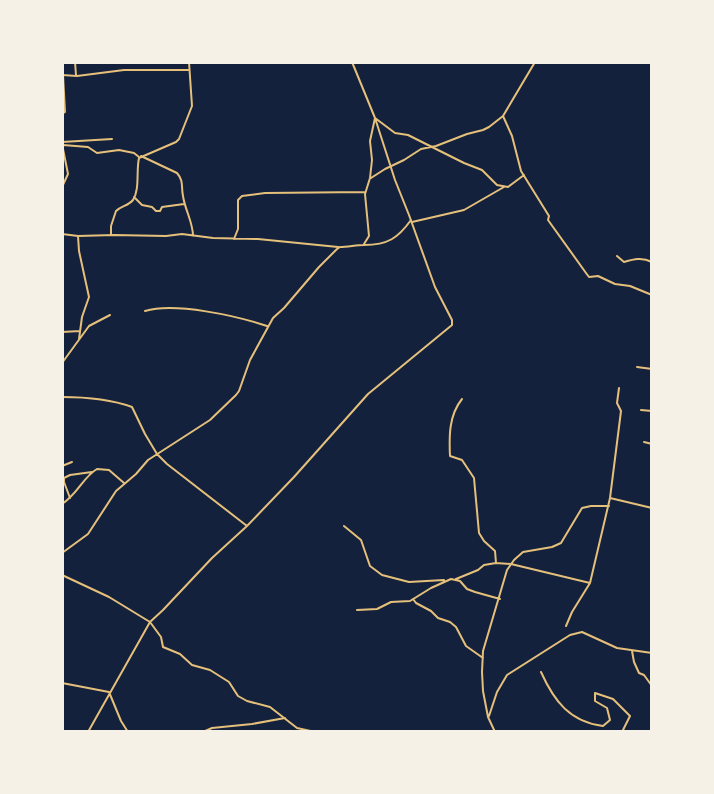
<svg xmlns="http://www.w3.org/2000/svg" width="714" height="794" viewBox="0 0 714 794" font-family="Barlow,sans-serif">
  <style>
    .lines { fill: none; stroke-linecap: round; stroke-linejoin: round }
    .minor { stroke: #e5c07b; stroke-width: 2 }
  </style>
  <rect width="100%" height="100%" fill="#14213d"/>
  <g class="lines">
    <path class="minor" d="M 75,62 L 76,75
      M 62,75 L 77,76 L 124,70 L 189,70
      M 62,114 L 65,112 L 63,75
      M 503,116 L 512,136 L 521,171 L 549,216 L 548,220 L 586,273 L 589,277 L 598,276 L 615,284 L 630,286 L 652,295
      M 62,142 L 112,139
      M 62,144 L 68,174 L 62,187
      M 63,145 L 88,147 L 97,153 L 119,150 L 134,153 L 139,157
      M 141,156 L 177,173 C 184,181 181,187 183,196 C 185,210 193,222 193,236
      M 371,178 L 385,169 L 404,160 L 421,149 L 436,146 L 467,134 L 483,130 L 489,127 L 503,116 L 535,62
      M 62,190 L 62,220
      M 134,197 L 142,205 L 152,207 L 156,211 L 160,211 L 162,207 L 184,204
      M 412,222 L 464,210 L 504,187
      M 62,234 L 78,236 L 114,235 L 166,236 L 182,234 L 213,238 L 258,239 L 338,247
      M 111,234 L 111,226 L 116,211 C 121,206 128,206 133,200 C 140,189 136,171 139,158 L 176,142 L 179,139 L 192,106 L 189,62
      M 78,236 L 79,251 L 89,297 L 82,317 L 79,339
      M 234,239 L 238,229 L 238,200 L 242,196 L 265,193 L 365,192
      M 364,244 L 369,236 L 365,194 L 370,178 L 372,160 L 370,141 L 375,118 L 395,133 L 408,135 L 464,163 L 482,170 L 497,185 L 508,187 L 524,175
      M 617,256 L 624,262 C 634,259 642,257 652,262
      M 145,311 C 175,302 237,316 267,326
      M 62,332 L 80,331
      M 62,363 L 89,326 L 110,315
      M 637,367 L 652,369
      M 619,388 L 617,403 L 621,411 L 610,498 L 652,508
      M 62,397 C 86,397 110,399 132,407 L 145,434 L 157,454 L 167,464 L 247,526
      M 462,399 C 449,415 449,436 450,456 L 462,460 L 474,478 L 479,533 L 484,541 L 495,551 L 496,563
      M 641,410 L 652,411
      M 644,442 L 652,444
      M 62,466 L 72,462
      M 70,498 L 64,482 L 64,478 L 70,475 L 92,472
      M 62,504 C 78,494 83,477 97,469 L 109,470 L 124,483
      M 344,526 L 361,540 L 370,566 L 382,575 L 409,582 L 444,580
      M 62,553 L 88,534 L 116,491 L 136,474 L 148,460 L 210,420 L 236,395 L 239,391 L 250,360 L 273,318 L 284,308 L 319,267 L 337,249 L 340,247 C 348,247 356,245 364,245 C 388,245 398,238 411,220
      M 62,575 L 109,597 L 150,622 L 161,637 L 163,647 L 180,654 L 192,665 L 210,670 L 229,682 L 238,696 L 247,701 L 270,707 L 297,728 L 315,732
      M 456,579 L 478,570 L 484,565 L 496,563 L 511,564 L 590,583 L 610,498
      M 413,599 L 416,603 L 431,611 L 438,618 L 450,622 L 456,627 L 466,646 L 483,658
      M 357,610 L 377,609 L 391,602 L 410,601 L 431,588 L 451,579 L 460,581 L 467,589 L 475,592 L 500,599
      M 566,626 L 572,612 L 590,583
      M 632,651 L 634,662 L 639,673 L 644,675 L 652,686
      M 541,672 C 554,701 570,722 603,726 L 610,720 L 607,708 L 595,701 L 595,693 L 613,699 L 630,716 L 622,732
      M 62,683 L 109,692 L 121,721 L 128,732
      M 489,716 L 497,692 L 507,675 L 570,635 L 582,632 L 617,648 L 652,653
      M 88,732 L 150,622 L 163,610 L 212,558 L 247,526 L 294,477 L 368,394 L 452,325 L 452,320 L 435,287 L 409,215 L 395,180 L 375,118 L 352,62
      M 203,732 L 212,728 L 252,724 L 285,718
      M 495,732 L 488,717 L 483,691 L 482,672 L 483,651 L 507,570 L 514,560 L 523,552 L 552,547 L 561,543 L 582,508 L 591,506 L 609,506"/>
  </g>
  <rect width="714" height="794" fill="none" stroke="#f6f1e7" stroke-width="128"/>
</svg>
